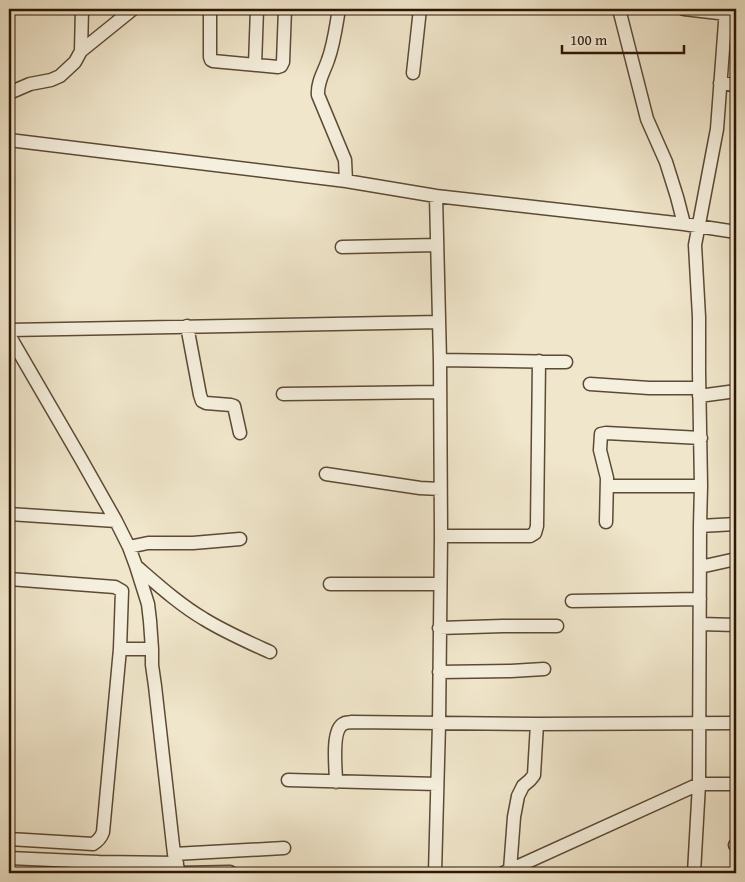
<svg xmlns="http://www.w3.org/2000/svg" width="745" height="882" viewBox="0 0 745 882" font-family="'Gentium Book Plus',serif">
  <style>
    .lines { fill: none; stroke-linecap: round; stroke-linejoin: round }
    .minor-casing { stroke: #5d4a36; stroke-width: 15 }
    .minor { stroke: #f5efdd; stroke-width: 12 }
  </style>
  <rect width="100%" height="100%" fill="#f0e6cb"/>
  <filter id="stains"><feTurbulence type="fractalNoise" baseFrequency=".004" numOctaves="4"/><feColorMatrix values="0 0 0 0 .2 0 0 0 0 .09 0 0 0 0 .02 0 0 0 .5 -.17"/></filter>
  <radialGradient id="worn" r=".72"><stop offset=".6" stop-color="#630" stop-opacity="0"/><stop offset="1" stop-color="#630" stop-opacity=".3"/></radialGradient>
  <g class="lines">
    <g class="minor-casing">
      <path id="minor" d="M 210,9 L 210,57 L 211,60 L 213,61 L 278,67 L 281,66 L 283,62 L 285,9
        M 339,9 C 336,26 334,44 328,60 C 324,72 317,82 318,95 L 345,160 L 346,181
        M 619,9 L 647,119 L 666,162 L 677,197 L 684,224
        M 684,9 L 736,15
        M 81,51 L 82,9
        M 255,65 L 257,9
        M 413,73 L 420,9
        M 720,83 L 736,85
        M 9,93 L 30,84 L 51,80 L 60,76 L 75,62 L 81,51 L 133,9
        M 9,140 L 346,181 L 436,196 L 684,224 L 736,232
        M 342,247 L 437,245
        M 187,326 L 200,395 L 202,401 L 206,403 L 231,405 L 234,406 L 240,433
        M 9,330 L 439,322
        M 9,335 L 81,459 L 116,521 L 129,547 L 136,566 L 148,604 L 150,621 L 152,649 L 152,665 L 155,686 L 174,854 L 179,873
        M 440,360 L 566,362
        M 590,384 L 649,388 L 699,388
        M 283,394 L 439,392
        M 699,396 L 736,391
        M 326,474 L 420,488 L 440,489
        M 607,486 L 701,486
        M 9,514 L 116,521
        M 606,522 L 607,478 L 600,450 L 601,434 L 606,433 L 701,438
        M 700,526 L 736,524
        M 441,536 L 530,536 L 535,533 L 537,526 L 539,361
        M 129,547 L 148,543 L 193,543 L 240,539
        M 136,566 C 158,585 180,605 204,619 C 225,632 248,642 270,652
        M 700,567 L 736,559
        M 9,579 L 115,587 L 122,591 L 120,649 L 152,649
        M 330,584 L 440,584
        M 572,601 L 700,599
        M 700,624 L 736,625
        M 439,628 L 503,626 L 557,626
        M 439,672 L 511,671 L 544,669
        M 288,780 L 437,784
        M 336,782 C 336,769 331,731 343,724 C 346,722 348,723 351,722 L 537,724 L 736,723
        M 9,839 L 93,844 C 98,841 101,838 103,832 L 120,649
        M 735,845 L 736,845
        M 174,854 L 284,848
        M 9,858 L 99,862 L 177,863
        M 510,870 L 514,817 L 518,796 L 523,786 L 530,780 L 534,775 L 537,724
        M 180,873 L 230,872
        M 435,873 L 439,724 L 441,536 L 440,360 L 436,196
        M 503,873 L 699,784 L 736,784
        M 694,873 L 699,784 L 700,526 L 701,486 L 699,372 L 699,317 L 695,245 L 717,129 L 726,9"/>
    </g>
    <use href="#minor" class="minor"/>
  </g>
  <rect width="745" height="882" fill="none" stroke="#f0e6cb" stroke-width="30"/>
  <rect x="10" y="10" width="725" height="862" fill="none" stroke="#2c1604" stroke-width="2.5"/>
  <rect x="15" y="15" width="715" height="852" fill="none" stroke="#2c1604"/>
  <path d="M562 45v8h122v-8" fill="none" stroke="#2c1604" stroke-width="2.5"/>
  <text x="570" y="45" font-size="15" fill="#2c1604" stroke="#f5efdd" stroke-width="4" paint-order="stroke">100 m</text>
  <rect width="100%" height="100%" filter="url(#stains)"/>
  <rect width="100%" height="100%" fill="url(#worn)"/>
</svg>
